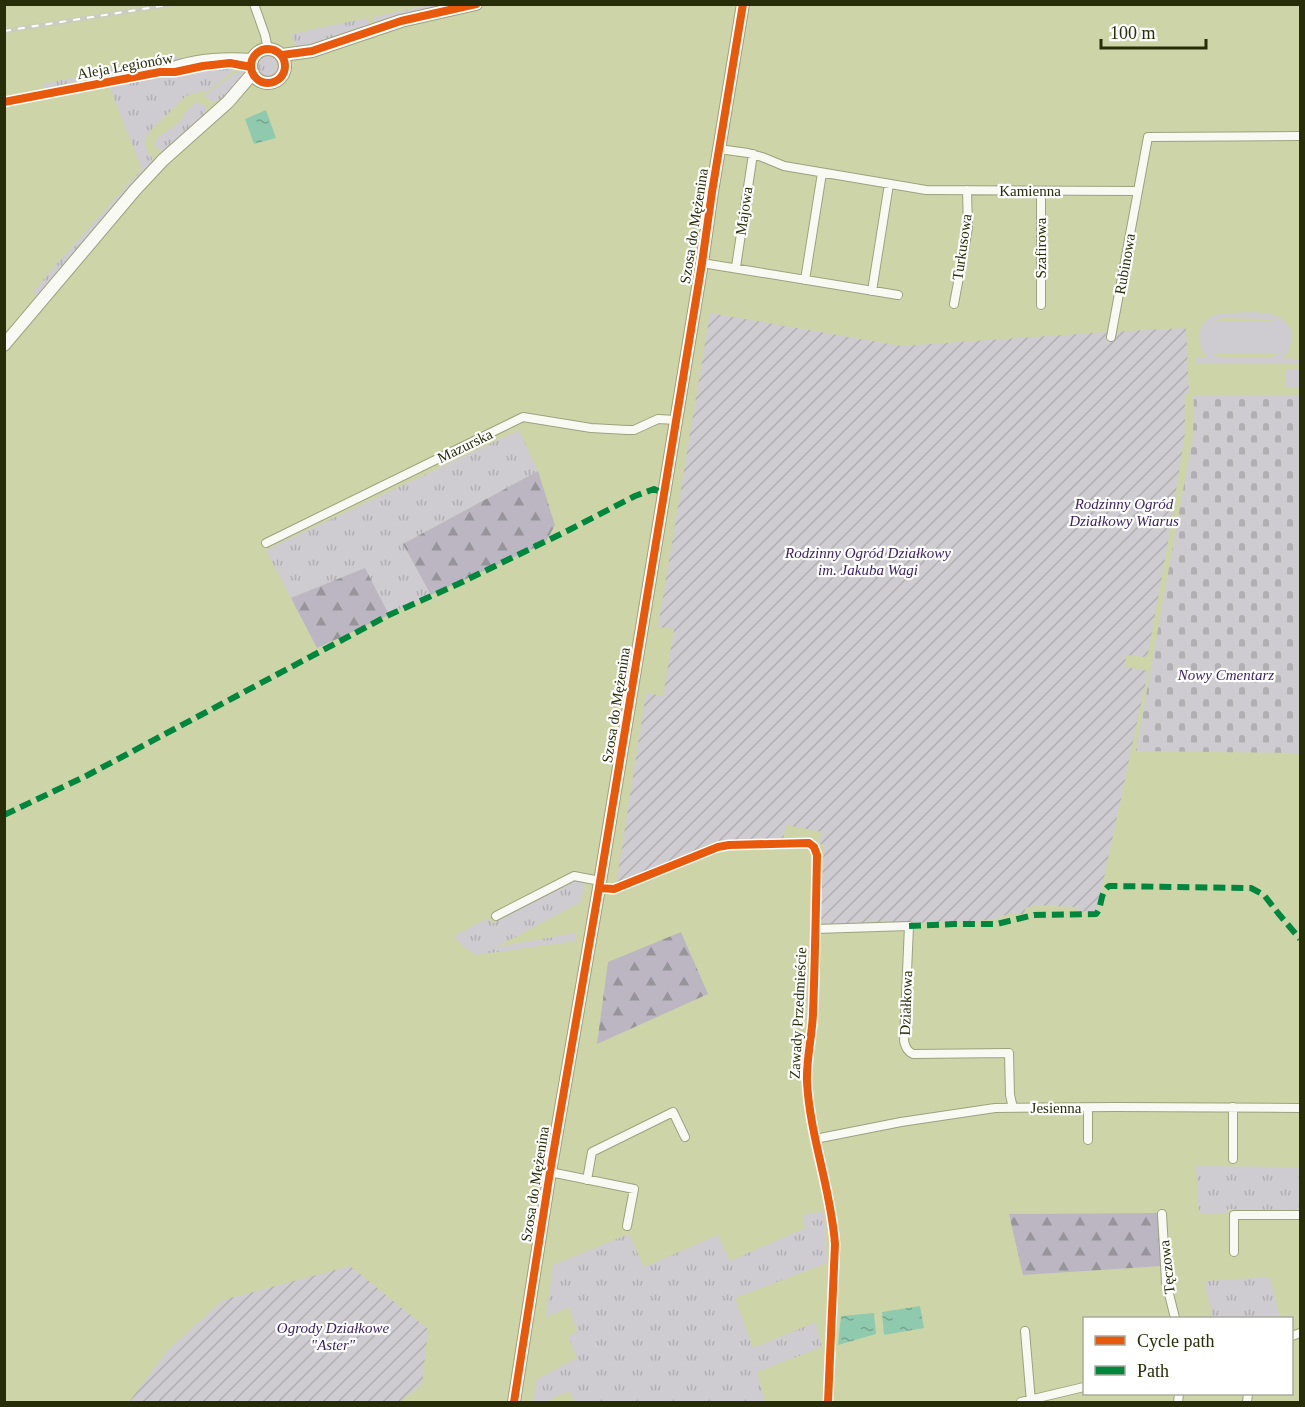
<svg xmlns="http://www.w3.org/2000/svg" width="1305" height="1407" viewBox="0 0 1305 1407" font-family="'Times New Roman',serif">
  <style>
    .grass { fill: url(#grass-tufts) }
    .forest { fill: url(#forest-firs) }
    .cemetery { fill: url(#cemetery-stones) }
    .garden { fill: url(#garden-furrows) }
    .pitch { fill: #ceccd0; fill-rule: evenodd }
    .water { fill: url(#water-ripples) }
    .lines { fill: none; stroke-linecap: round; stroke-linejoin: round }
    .minor-casing { stroke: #9ca27e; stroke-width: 10 }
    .secondary-casing { stroke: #9ca27e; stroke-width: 14 }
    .minor { stroke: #f8f9f2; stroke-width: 8 }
    .secondary { stroke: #f8f9f2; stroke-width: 12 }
    .rail-casing { stroke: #caccbe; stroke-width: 4.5 }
    .rail { stroke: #fff; stroke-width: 2; stroke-dasharray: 7; stroke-linecap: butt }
    .quiet { stroke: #00873e; stroke-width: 6; stroke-dasharray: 12 6; stroke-linecap: butt }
    .cycleway-casing { stroke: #fff; stroke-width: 11 }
    .cycleway { stroke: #e8590c; stroke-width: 8 }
    .labels { text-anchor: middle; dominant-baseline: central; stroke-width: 4.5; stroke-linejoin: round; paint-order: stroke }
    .street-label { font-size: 15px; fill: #272c09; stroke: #fff }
    .park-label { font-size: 15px; font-style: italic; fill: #391e62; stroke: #fff }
  </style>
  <defs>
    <pattern id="grass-tufts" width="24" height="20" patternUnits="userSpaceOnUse" patternTransform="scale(1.5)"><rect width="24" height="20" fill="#ceccd0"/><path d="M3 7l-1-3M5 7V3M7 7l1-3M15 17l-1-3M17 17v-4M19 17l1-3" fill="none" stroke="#b1afb1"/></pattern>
    <pattern id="forest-firs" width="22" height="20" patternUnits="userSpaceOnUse" patternTransform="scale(1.5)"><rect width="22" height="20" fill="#bbb6c1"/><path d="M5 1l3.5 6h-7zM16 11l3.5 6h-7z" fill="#98949b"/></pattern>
    <pattern id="cemetery-stones" width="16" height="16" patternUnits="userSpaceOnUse" patternTransform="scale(1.5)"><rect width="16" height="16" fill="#ceccd0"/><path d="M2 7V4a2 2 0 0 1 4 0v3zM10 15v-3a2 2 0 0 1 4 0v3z" fill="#b1afb1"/></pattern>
    <pattern id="garden-furrows" width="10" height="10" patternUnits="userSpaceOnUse" patternTransform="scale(1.5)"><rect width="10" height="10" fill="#ceccd0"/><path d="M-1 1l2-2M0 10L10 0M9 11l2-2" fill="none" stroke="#b1afb1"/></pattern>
    <pattern id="water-ripples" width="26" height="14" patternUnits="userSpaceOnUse" patternTransform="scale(1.5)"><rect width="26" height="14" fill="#8fcaaf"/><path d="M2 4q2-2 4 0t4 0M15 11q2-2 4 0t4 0" fill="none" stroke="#75a48d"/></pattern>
  </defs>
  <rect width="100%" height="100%" fill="#cdd5a8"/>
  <path class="grass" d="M 430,5 L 457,5 L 376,22 L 373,19 L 373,17 Z
    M 367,18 L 370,24 L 368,25 L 328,40 L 299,49 L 296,48 L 291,34 Z
    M257 67a12 12 0 1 1 24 0a12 12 0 1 1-24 0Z
    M 182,57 L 182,58 L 172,63 L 133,70 L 130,68 L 130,65 Z
    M 124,67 L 124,71 L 123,72 L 46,88 L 43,86 L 43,84 Z
    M 213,67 L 237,67 L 234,70 L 208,91 L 195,93 L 186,96 L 150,131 C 143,141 145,148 152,158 L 151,163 L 37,296 L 33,292 L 53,268 L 142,169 L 109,86 Z
    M 241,69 L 244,72 C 243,82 223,101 213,102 L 204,96 Z
    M 196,102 L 205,106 L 205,112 L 201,118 L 168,149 L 162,151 L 158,149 L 154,144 C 159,132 172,130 180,121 C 185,114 188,107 196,102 Z
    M 519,430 L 538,471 L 403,544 L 431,595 L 317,648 L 266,550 Z
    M 575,880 L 585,883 L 581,902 L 496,947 L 576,933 L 576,941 L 476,955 L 463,946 L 454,936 L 488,918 L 492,924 Z
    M 1196,1166 L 1300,1167 L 1300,1210 L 1228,1209 L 1227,1213 L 1199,1213 Z
    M 823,1211 L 825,1219 L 827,1263 L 735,1298 L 753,1348 L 816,1322 L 822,1347 L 757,1372 L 765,1402 L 575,1402 L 569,1391 L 545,1402 L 533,1402 L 537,1379 L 577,1358 L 568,1337 L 577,1331 L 569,1307 L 546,1317 L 553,1265 L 629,1234 L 644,1267 L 718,1235 L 730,1261 L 805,1228 L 803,1215 Z
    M 1270,1277 L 1280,1318 L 1213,1318 L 1204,1281 Z"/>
  <path class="forest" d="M 538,471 L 555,525 L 545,543 L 431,595 L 403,544 Z
    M 365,568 L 389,615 L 317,648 L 291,598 Z
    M 681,932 L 708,994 L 597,1044 L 608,962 Z
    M 1158,1213 L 1162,1266 L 1023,1275 L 1009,1214 Z"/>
  <path class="cemetery" d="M 1300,395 L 1300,753 L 1136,751 L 1193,435 L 1194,396 Z"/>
  <path class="garden" d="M 710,313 L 901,346 L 1108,332 L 1186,328 L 1189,393 L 1185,393 L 1185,433 L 1168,542 L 1148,654 L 1146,657 L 1126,655 L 1125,667 L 1148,671 L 1097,911 L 1094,912 L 1078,911 L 1078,909 L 1074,907 L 1032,905 L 1031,907 L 1026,907 L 1024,914 L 1008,913 L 1008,916 L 1001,915 L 1000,918 L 978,921 L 820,926 L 824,845 L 819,843 L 822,832 L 786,825 L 783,840 L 716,841 L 616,885 L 646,693 L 663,696 L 674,629 L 658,627 Z
    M 350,1266 L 428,1329 L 422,1385 L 399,1402 L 129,1402 L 168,1350 L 223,1300 Z"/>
  <path class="pitch" d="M 1224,313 C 1245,313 1284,306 1291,332 C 1293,343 1289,351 1283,358 L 1300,359 L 1300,364 L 1195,364 L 1195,358 L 1208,358 C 1191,339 1199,316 1224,313 ZM 1224,318 L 1268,319 L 1277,322 L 1213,322 L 1218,319 ZM 1213,354 L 1277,354 L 1277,355 L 1271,358 L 1220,358 Z
    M 1285,370 L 1300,370 L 1300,388 L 1285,388 Z"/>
  <path class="water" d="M 266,110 L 276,138 L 254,144 L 245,119 Z
    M 920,1306 L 924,1328 L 884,1335 L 882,1312 Z
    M 874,1313 L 876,1334 L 838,1345 L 841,1316 Z"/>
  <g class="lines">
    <g class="minor-casing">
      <path id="minor" d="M 254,4 L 265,35 L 268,49
        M 163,70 C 190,58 224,56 253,58
        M 4,102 L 160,72 L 175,72 L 203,66 L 230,63 L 251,67
        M 719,149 L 748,153 L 762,157 L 784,166 L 926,190 L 1138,191
        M 1041,191 L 1041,305
        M 702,263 L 898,295
        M 736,267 L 753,154
        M 805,280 L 822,173
        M 872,291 L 889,184
        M 954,304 L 968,228 L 967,190
        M 1111,337 L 1148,137 L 1300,136
        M 266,543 L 523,417 L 591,428 L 627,430 L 634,430 L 658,419 L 676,420
        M 599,888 L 614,889 L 718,847 L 729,845 L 809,843 L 814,847 L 817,855 C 816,908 815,961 813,1014 C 812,1037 806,1060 807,1082 C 810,1137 831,1189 835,1244 L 828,1402
        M 496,916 L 574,876 L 600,881
        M 816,929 L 909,926 L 904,1041 C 906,1048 907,1051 913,1054 L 1009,1053 L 1010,1095 L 1013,1108
        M 1233,1107 L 1233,1159
        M 815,1139 L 901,1122 L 995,1108 L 1115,1107 L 1300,1108
        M 1088,1140 L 1088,1108
        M 550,1172 L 634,1189 L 627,1226
        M 587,1180 L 592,1152 L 673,1112 L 685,1137
        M 1162,1214 L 1166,1282 L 1175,1318
        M 1234,1252 L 1234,1215 L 1300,1215
        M 1025,1331 L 1031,1402
        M 1292,1336 L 1300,1333
        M 1021,1402 L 1084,1387
        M 1178,1402 L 1179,1394
        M 1247,1402 L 1248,1394"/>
    </g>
    <g class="secondary-casing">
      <path id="secondary" d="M251 66a17 17 0 1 1 34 0a17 17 0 1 1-34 0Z
        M 282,55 L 312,51 L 401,21 L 476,4
        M 4,345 L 135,190 L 163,160 L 228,102 L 253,73
        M 514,1402 L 550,1172 L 599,888 L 664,494 L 702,263 L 712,192 L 743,4"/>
    </g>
    <use href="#minor" class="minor"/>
    <use href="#secondary" class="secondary"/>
    <g class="rail-casing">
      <path id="rail" d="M 4,31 L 174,4"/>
    </g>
    <use href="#rail" class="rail"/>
    <path class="quiet" d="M 4,815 L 86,776 L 389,615 L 458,584 L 569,530 L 635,496 L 654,489 L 664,494
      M 909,926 L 954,924 L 997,924 L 1034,915 L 1096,914 C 1103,906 1099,893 1109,886 L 1251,888 L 1264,895 L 1278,913 L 1300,939"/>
    <g class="cycleway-casing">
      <path id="cycleway" d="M251 66a17 17 0 1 1 34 0a17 17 0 1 1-34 0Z
        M 282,55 L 312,51 L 401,21 L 476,4
        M 4,102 L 160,72 L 175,72 L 203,66 L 230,63 L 251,67
        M 599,888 L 614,889 L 718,847 L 729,845 L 809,843 L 814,847 L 817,855 C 816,908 815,961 813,1014 C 812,1037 806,1060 807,1082 C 810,1137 831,1189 835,1244 L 828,1402
        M 514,1402 L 550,1172 L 599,888 L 664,494 L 702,263 L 712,192 L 743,4"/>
    </g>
    <use href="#cycleway" class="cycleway"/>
  </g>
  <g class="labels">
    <g class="street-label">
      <text transform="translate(125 66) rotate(-10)">Aleja Legionów</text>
      <text x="1030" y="191">Kamienna</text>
      <text transform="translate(744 211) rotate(-82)">Majowa</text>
      <text transform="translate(694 226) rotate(-81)">Szosa do Mężenina</text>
      <text transform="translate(962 247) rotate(-82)">Turkusowa</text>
      <text transform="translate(1041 248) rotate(-90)">Szafirowa</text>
      <text transform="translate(1125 264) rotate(-80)">Rubinowa</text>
      <text transform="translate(465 446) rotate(-26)">Mazurska</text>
      <text transform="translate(616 705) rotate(-81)">Szosa do Mężenina</text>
      <text transform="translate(906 1003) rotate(-88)">Działkowa</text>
      <text transform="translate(798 1013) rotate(-87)">Zawady Przedmieście</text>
      <text x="1056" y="1108">Jesienna</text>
      <text transform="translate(535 1184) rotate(-81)">Szosa do Mężenina</text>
      <text transform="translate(1167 1267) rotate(-96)">Tęczowa</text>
    </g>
    <g class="park-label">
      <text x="1124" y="504">Rodzinny Ogród<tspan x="1124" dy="17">Działkowy Wiarus</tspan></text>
      <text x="868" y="553">Rodzinny Ogród Działkowy<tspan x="868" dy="17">im. Jakuba Wagi</tspan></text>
      <text x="1226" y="675">Nowy Cmentarz</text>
      <text x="333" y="1328">Ogrody Działkowe<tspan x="333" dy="17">"Aster"</tspan></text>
    </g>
  </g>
  <rect width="1305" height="1407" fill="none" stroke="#272c09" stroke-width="12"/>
  <rect x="1083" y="1317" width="210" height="78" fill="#ffffff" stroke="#a9ab9d" stroke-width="1.5"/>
  <rect x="1095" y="1336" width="30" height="9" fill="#e8590c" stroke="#a9ab9d" stroke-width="1.5"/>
  <text x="1137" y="1347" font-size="18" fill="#272c09">Cycle path</text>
  <rect x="1095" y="1366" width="30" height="9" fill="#00873e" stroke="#a9ab9d" stroke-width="1.5"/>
  <text x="1137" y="1377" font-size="18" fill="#272c09">Path</text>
  <path d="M1101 39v9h105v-9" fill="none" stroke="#272c09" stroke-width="3"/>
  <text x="1110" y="39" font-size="18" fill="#272c09" stroke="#ffffff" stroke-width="4.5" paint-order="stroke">100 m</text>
</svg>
